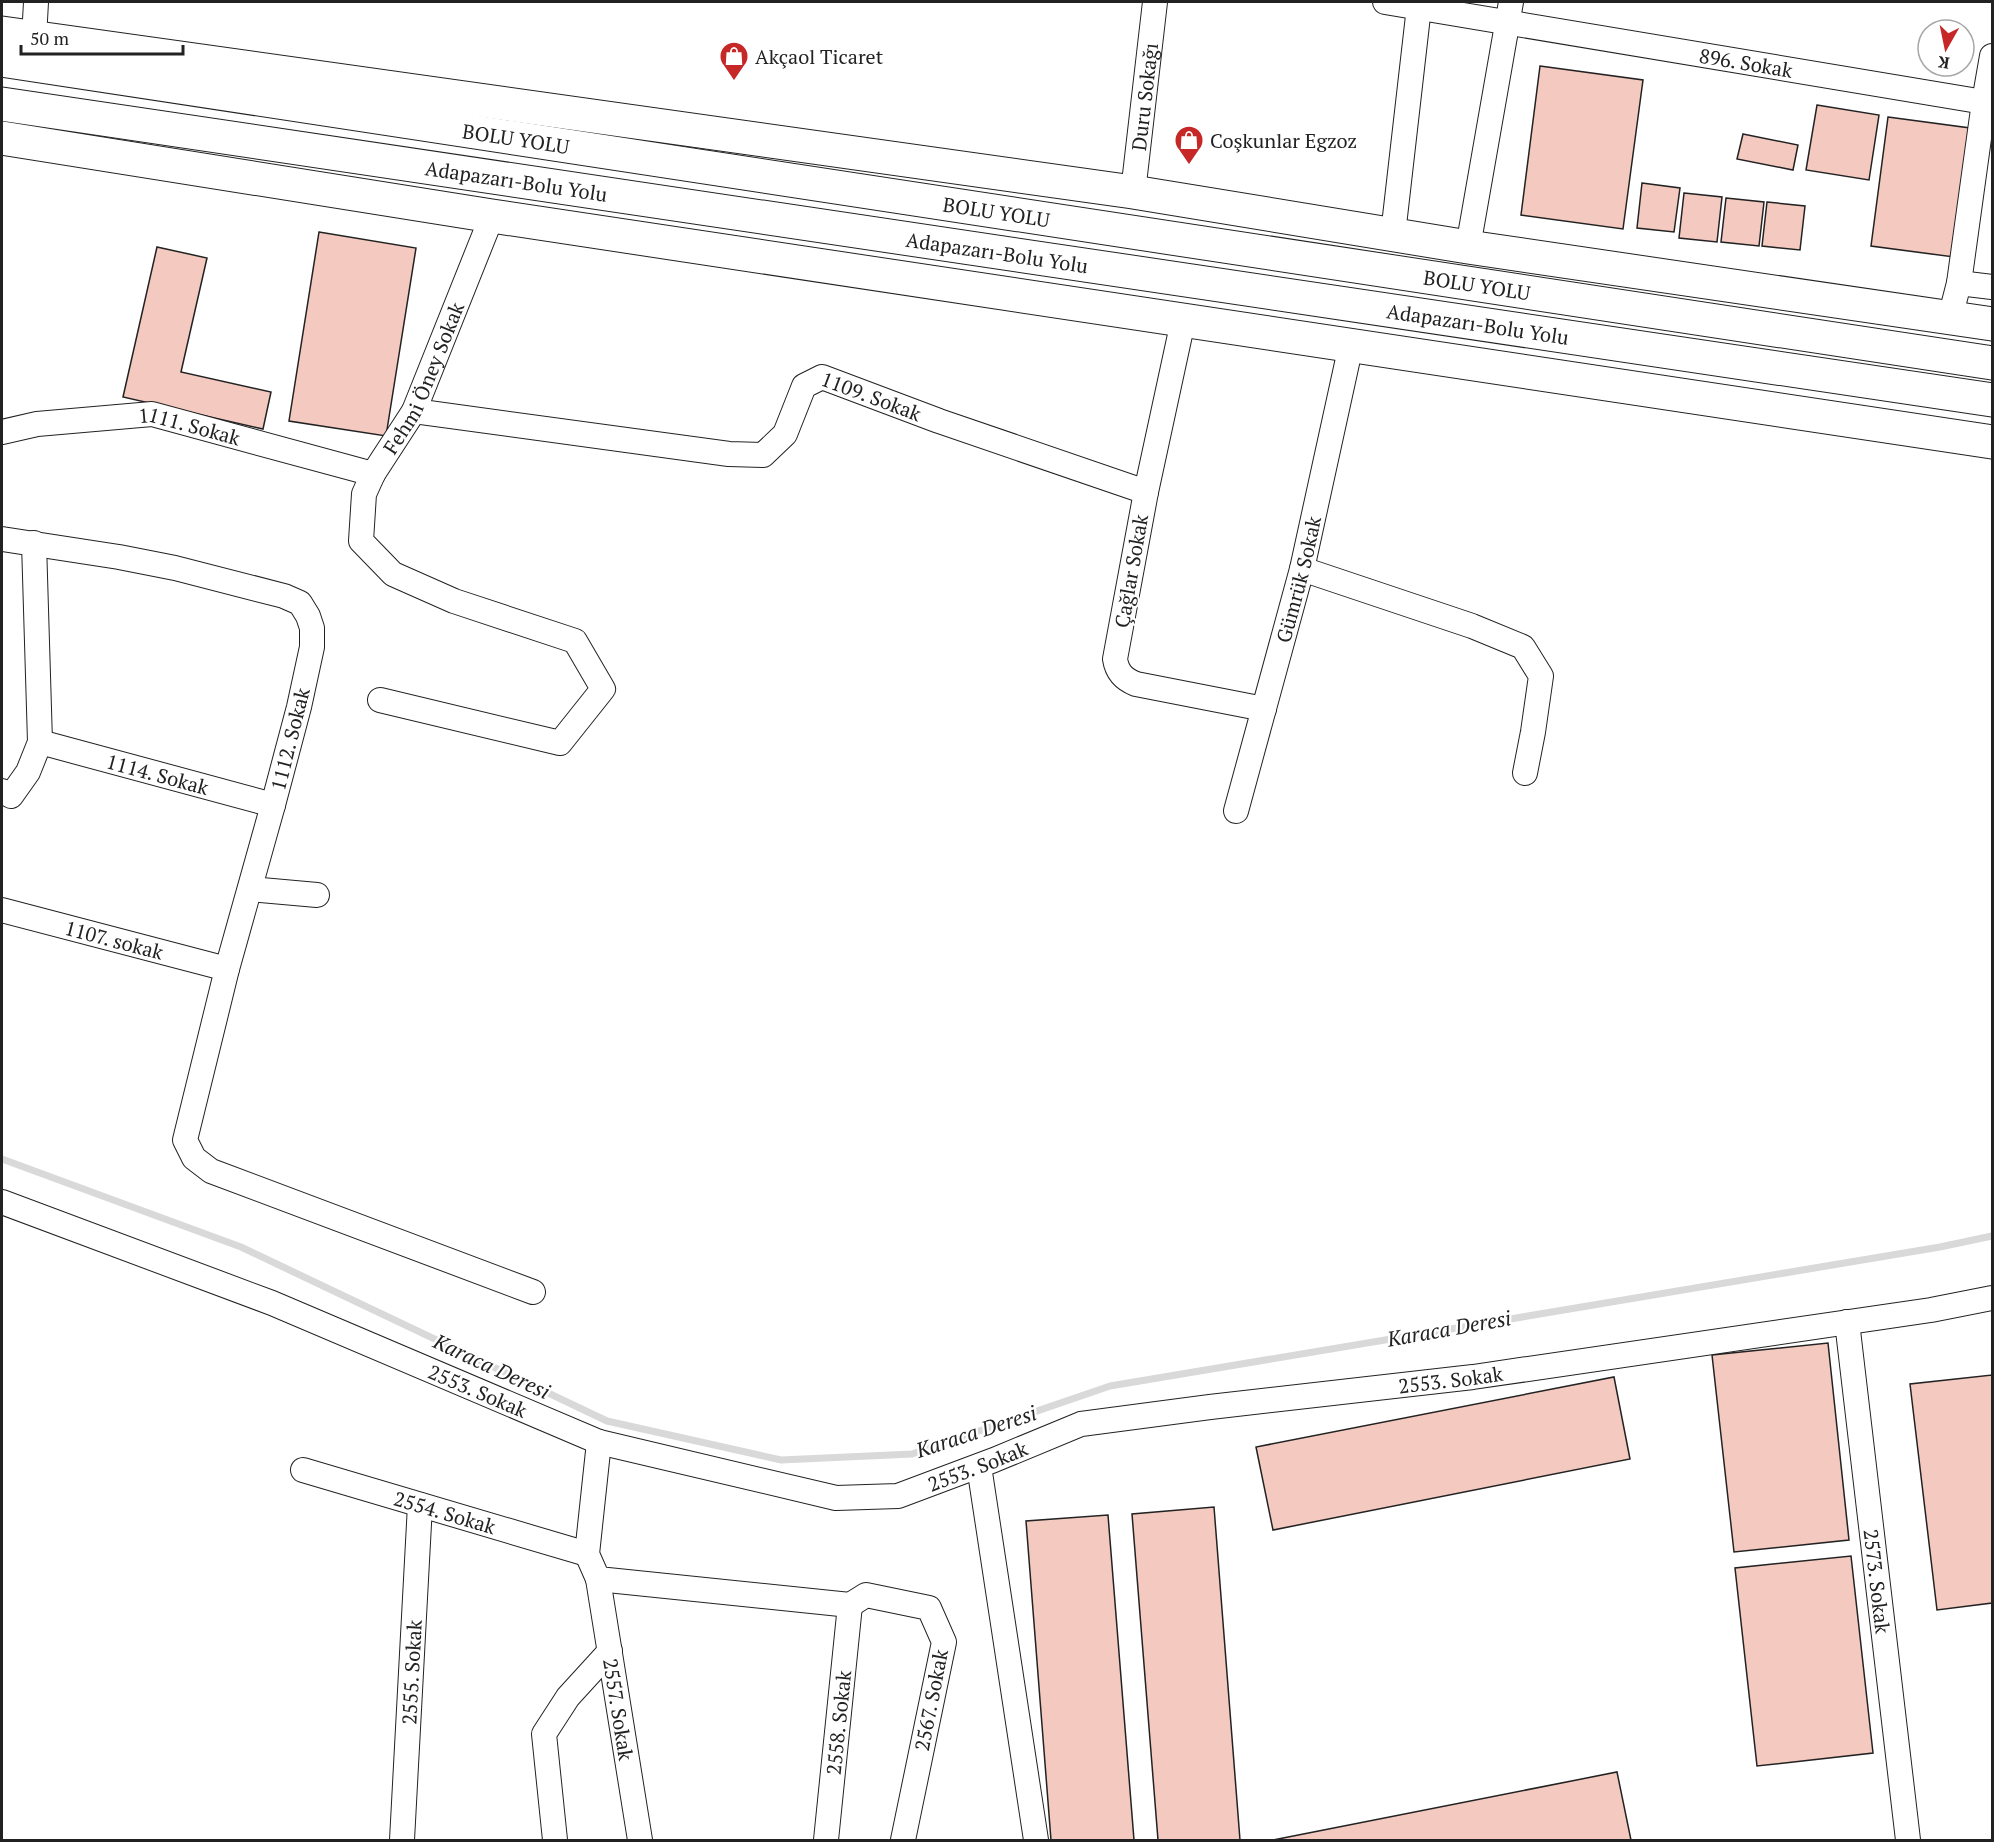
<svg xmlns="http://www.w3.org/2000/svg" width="1994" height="1842" viewBox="0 0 1994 1842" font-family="'PT Serif',serif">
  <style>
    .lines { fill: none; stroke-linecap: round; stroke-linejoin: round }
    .stream { stroke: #d9d9d9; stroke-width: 7 }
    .building { fill: #f3c9c0; stroke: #222; stroke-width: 1.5 }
    .minor-casing { stroke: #222; stroke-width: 26 }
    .highway-casing { stroke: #222; stroke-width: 35 }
    .minor { stroke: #fff; stroke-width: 24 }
    .highway { stroke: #fff; stroke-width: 33 }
    .labels { text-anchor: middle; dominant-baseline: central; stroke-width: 4.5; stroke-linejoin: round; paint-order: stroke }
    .poi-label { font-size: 20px; fill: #222; stroke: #fff; text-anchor: start }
    .street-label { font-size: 20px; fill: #222; stroke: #fff }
    .water-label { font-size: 21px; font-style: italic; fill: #222; stroke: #fff }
  </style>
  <rect width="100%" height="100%" fill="#fff"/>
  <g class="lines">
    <path class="stream" d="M 2,1159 L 241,1247 L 607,1421 L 781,1460 L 912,1454 L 1110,1386 L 1940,1247 L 1992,1236"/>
  </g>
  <path class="building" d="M 1540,66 L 1643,80 L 1623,229 L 1521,215 Z
    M 1817,105 L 1879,115 L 1869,180 L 1806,170 Z
    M 1888,117 L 1970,128 L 1954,257 L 1871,246 Z
    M 1743,134 L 1798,145 L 1793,170 L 1737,159 Z
    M 1642,183 L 1680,188 L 1674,232 L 1637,228 Z
    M 1684,193 L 1722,197 L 1717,242 L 1679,238 Z
    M 1726,198 L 1764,202 L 1759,246 L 1721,242 Z
    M 1767,202 L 1805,206 L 1800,250 L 1762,246 Z
    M 319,232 L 416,248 L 386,436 L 289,421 Z
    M 157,247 L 207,258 L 181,372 L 271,392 L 263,429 L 123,397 Z
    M 1828,1343 L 1849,1540 L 1734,1552 L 1712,1355 Z
    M 1992,1375 L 1992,1603 L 1937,1610 L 1910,1384 Z
    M 1614,1377 L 1630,1459 L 1273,1530 L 1256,1447 Z
    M 1214,1507 L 1240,1840 L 1158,1840 L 1132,1514 Z
    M 1108,1515 L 1134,1840 L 1051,1840 L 1026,1521 Z
    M 1851,1556 L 1873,1753 L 1757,1766 L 1735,1568 Z
    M 1617,1772 L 1631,1840 L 1273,1840 Z"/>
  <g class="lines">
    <g class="minor-casing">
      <g id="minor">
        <path id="s1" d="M 1385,2 L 1984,102"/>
        <path d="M 34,38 L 36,2"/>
        <path id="s2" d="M 1133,192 L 1155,2"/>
        <path d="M 1393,234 L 1419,7"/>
        <path d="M 1468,247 L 1511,2"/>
        <path d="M 1959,283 L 1992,287"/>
        <path d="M 1950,318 L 1959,283 L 1984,102 L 1992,56"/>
        <path d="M 1183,321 L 1146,492 L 1115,659 C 1117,672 1123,679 1136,684 L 1264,709"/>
        <path id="s3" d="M 414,411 L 729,454 L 763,455 L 785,434 L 804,386 L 822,377 L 939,421 L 1146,492"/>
        <path id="s4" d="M 2,432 L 37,424 L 152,414 L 373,474"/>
        <path d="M 2,539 L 119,557 L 175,568 L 284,596 L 300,603 L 308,616 L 312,628 L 312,647 L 299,707 L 273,805 L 227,969 L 185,1140 L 194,1158 L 211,1171 L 533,1292"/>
        <path d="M 1302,569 L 1472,626 L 1523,647 L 1541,676 L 1533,732 L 1525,773"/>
        <path id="s5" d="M 380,700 L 560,743 L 603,689 L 575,641 L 454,601 L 393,574 L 361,541 L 364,494 L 373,474 L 414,411 L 492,216"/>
        <path id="s6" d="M 40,742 L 273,805"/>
        <path d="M 2,791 L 11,796 L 28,772 L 40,742 L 34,543"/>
        <path id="s7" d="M 1236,811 L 1302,569 L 1351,345"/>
        <path d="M 250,889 L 317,895"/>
        <path id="s8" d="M 2,910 L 227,969"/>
        <path id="s9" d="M 2,1202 L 272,1303 L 599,1442 L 836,1498 L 898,1496 L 994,1460 L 1081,1424 L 1210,1407 L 1473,1377 L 1931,1310 L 1992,1298"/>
        <path id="s10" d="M 1847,1322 L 1908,1840"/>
        <path d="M 599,1442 L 587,1554 L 598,1579 L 850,1605"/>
        <path d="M 979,1466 L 1036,1840"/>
        <path id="s11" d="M 303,1470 L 587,1554"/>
        <path id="s12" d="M 598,1579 L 640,1840"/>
        <path d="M 850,1605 L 866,1595 L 929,1608 L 944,1642 L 903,1840"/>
        <path id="s13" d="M 402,1840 L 420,1505"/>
        <path d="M 555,1840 L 544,1734 L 568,1697 L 610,1651"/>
        <path id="s14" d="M 826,1840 L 850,1605"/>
      </g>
    </g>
    <g class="highway-casing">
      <g id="highway">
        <path d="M 2,33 L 1133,192 L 1468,247 L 1992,324"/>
        <path id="s15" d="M 2,60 L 1992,363"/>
        <path id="s16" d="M 2,104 L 1992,400"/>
        <path d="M 2,138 L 492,216 L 1992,442"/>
      </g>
    </g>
    <use href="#minor" class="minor"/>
    <use href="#highway" class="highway"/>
  </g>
  <defs>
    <g id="shop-pin" transform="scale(1.5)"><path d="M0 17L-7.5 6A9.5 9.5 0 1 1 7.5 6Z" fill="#c62828" stroke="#fff"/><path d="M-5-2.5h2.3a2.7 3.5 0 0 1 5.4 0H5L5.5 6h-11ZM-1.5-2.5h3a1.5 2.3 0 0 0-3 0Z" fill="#fff"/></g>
  </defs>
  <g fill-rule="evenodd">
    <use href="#shop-pin" x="734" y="56"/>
    <use href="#shop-pin" x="1189" y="140"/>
  </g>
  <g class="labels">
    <g class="poi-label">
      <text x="755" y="56">Akçaol Ticaret</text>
      <text x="1210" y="140">Coşkunlar Egzoz</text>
    </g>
    <g class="street-label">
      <text stroke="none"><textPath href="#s1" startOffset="366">896. Sokak</textPath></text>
      <text stroke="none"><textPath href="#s2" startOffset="96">Duru Sokağı</textPath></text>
      <text stroke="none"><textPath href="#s15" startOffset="520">BOLU YOLU</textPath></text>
      <text stroke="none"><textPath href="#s16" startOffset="520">Adapazarı-Bolu Yolu</textPath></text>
      <text stroke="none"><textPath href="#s15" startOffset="1006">BOLU YOLU</textPath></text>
      <text stroke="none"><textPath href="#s16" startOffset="1006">Adapazarı-Bolu Yolu</textPath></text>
      <text stroke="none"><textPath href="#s15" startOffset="1492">BOLU YOLU</textPath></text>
      <text stroke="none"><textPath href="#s16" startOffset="1492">Adapazarı-Bolu Yolu</textPath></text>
      <text stroke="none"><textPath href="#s5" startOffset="728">Fehmi Öney Sokak</textPath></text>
      <text stroke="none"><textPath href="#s3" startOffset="507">1109. Sokak</textPath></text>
      <text stroke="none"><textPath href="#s4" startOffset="190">1111. Sokak</textPath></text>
      <text transform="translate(1131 571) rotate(-80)">Çağlar Sokak</text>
      <text stroke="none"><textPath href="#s7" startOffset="240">Gümrük Sokak</textPath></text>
      <text transform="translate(290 739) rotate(-76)">1112. Sokak</text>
      <text stroke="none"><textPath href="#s6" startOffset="122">1114. Sokak</textPath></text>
      <text stroke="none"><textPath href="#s8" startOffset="116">1107. sokak</textPath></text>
      <text stroke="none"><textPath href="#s9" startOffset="1518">2553. Sokak</textPath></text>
      <text stroke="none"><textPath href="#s9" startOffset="512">2553. Sokak</textPath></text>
      <text stroke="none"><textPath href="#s9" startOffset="1034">2553. Sokak</textPath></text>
      <text stroke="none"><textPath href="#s11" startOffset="148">2554. Sokak</textPath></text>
      <text stroke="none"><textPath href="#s10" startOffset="261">2573. Sokak</textPath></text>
      <text stroke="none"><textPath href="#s13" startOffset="168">2555. Sokak</textPath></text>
      <text transform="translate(931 1700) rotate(-79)">2567. Sokak</text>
      <text stroke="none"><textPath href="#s12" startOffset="132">2557. Sokak</textPath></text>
      <text stroke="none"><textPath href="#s14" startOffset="118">2558. Sokak</textPath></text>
    </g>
    <g class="water-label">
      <text transform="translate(1449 1328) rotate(-10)">Karaca Deresi</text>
      <text transform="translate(492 1366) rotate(25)">Karaca Deresi</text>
      <text transform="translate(976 1431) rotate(-18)">Karaca Deresi</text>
    </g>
  </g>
  <rect width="1994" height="1842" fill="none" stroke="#222222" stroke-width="6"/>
  <g transform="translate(1946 48) rotate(189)"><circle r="28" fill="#ffffff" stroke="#a7a7a7" stroke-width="1.5"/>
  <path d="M0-4.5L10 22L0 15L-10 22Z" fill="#c62828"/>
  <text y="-9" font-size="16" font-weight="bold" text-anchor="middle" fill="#222222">K</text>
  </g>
  <path d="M21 45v9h162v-9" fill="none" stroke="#222222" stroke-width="3"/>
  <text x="30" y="45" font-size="18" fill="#222222" stroke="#ffffff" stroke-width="4.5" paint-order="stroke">50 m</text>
</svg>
